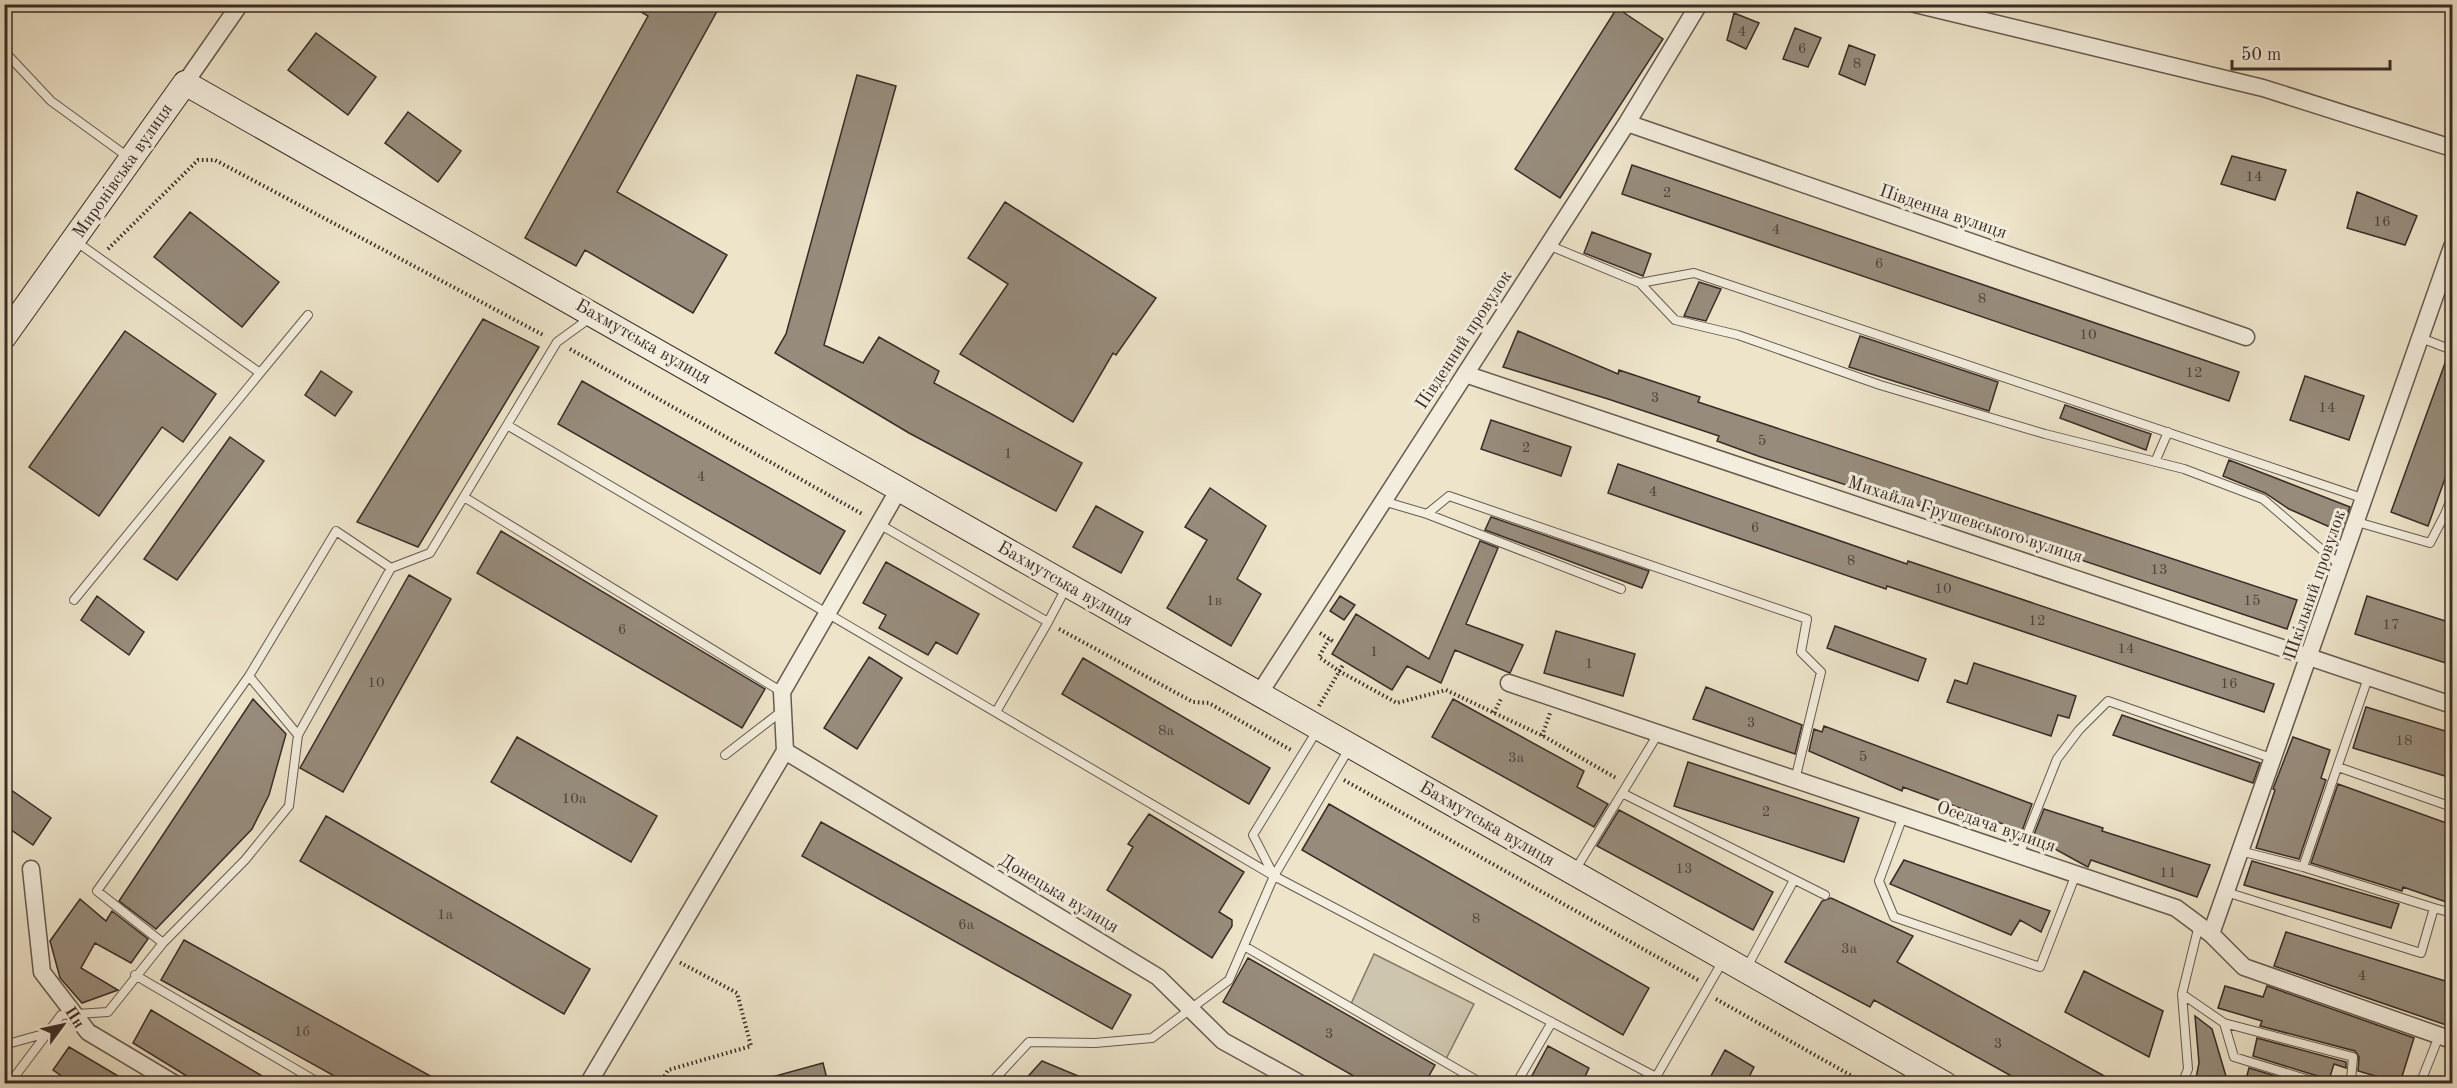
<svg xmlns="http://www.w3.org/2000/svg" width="2457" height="1088" viewBox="0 0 2457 1088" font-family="'Old Standard TT',serif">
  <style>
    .green { fill: #cec5ae; stroke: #84786a; stroke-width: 1.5 }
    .building { fill: #978c7c; stroke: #392c27; stroke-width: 1.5 }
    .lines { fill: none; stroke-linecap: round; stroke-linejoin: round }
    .lane-casing { stroke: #665a50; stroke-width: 10 }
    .street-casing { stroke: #665a50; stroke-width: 19 }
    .secondary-casing { stroke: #392c27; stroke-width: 26 }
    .path { stroke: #392c27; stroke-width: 4; stroke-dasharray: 1.5 3; stroke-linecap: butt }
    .lane { stroke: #f3eddd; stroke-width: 8 }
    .street { stroke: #f3eddd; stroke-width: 16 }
    .secondary { stroke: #f3eddd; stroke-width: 24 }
    .labels { text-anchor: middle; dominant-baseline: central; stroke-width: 6; stroke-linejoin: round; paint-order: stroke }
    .number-label { font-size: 15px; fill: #50443c }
    .street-label { font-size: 18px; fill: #392c27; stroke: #f3eddd }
  </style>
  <rect width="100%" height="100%" fill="#ede4ca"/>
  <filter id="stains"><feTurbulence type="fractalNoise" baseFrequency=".00333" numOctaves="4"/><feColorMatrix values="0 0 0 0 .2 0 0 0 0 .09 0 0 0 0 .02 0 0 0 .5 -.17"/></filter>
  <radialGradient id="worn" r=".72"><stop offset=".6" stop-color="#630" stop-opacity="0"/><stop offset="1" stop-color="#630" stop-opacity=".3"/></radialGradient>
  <path class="green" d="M 1374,954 L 1474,1004 L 1446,1059 L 1350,1006 Z"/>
  <path class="building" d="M 628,4 L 721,4 L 617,192 L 727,255 L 693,313 L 585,250 L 576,266 L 525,238 L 648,16 Z
    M 1617,8 L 1663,39 L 1560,198 L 1515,169 Z
    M 1734,13 L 1759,23 L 1746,49 L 1727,40 Z
    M 1795,28 L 1821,38 L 1808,67 L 1783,59 Z
    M 316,33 L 376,77 L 348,115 L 288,70 Z
    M 1849,45 L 1875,55 L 1865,85 L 1839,74 Z
    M 857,75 L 896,86 L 824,345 L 863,363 L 879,337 L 939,371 L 934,383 L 1082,463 L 1056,511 L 909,433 L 775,353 L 786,334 Z
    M 408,112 L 461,151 L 438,182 L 385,143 Z
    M 2232,156 L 2286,170 L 2275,200 L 2221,184 Z
    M 1632,165 L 2239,372 L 2229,401 L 1622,194 Z
    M 2357,192 L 2417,216 L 2405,245 L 2347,228 Z
    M 1005,202 L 1156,298 L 1116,355 L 1113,353 L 1073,422 L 960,354 L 1008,284 L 968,258 Z
    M 190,212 L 279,282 L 242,327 L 154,257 Z
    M 1592,232 L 1651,254 L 1643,276 L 1584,253 Z
    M 1699,282 L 1721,289 L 1706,321 L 1684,316 Z
    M 483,319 L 539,347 L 418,547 L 357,522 Z
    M 125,331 L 216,394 L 183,442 L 162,427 L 99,516 L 29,467 Z
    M 1518,331 L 1618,374 L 1619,370 L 1700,397 L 1698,402 L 2297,600 L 2287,629 L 1905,501 L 1904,504 L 1758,456 L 1717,441 L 1719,436 L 1608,399 L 1503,367 Z
    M 1860,336 L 1998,382 L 1989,411 L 1849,367 Z
    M 2448,355 L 2452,356 L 2452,459 L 2428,526 L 2391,512 Z
    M 321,371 L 352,392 L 335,416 L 305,395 Z
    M 2305,376 L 2364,396 L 2349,440 L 2290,420 Z
    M 582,381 L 845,531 L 820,574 L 558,424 Z
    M 2065,405 L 2151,434 L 2146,450 L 2060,418 Z
    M 1491,420 L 1571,447 L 1561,476 L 1481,449 Z
    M 230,437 L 264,461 L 177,580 L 144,559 Z
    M 2229,460 L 2350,507 L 2341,532 L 2289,509 L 2265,493 L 2223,476 Z
    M 1618,464 L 1907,564 L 1908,561 L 2274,684 L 2264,712 L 1887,586 L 1886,589 L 1608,493 Z
    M 1210,488 L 1266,526 L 1237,579 L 1261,594 L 1231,646 L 1167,608 L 1207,540 L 1185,527 Z
    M 1096,506 L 1143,532 L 1121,573 L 1073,547 Z
    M 1491,517 L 1649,571 L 1642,588 L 1485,530 Z
    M 501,531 L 765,689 L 742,728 L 477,573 Z
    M 1480,541 L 1498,548 L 1466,624 L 1523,645 L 1510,673 L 1455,650 L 1441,683 L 1407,666 L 1392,690 L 1332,654 L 1356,614 L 1429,659 Z
    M 886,562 L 979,614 L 957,654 L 936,642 L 928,655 L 879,628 L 886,615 L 863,603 Z
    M 409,575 L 451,599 L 343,792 L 300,768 Z
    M 97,596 L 144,632 L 129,655 L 81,620 Z
    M 1340,596 L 1355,605 L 1344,620 L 1330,611 Z
    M 2367,596 L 2452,623 L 2452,665 L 2355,634 Z
    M 1835,626 L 1926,659 L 1918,681 L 1827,648 Z
    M 1556,631 L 1635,654 L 1623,696 L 1544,673 Z
    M 869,657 L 902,678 L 857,749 L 824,728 Z
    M 1083,658 L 1270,768 L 1249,804 L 1062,694 Z
    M 1974,663 L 2076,696 L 2069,718 L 2058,715 L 2051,736 L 1947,702 L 1955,680 L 1967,684 Z
    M 1706,687 L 1802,725 L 1795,754 L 1693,719 Z
    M 253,699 L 286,734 L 269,795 L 252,829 L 156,929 L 119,901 Z
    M 1453,699 L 1584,771 L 1577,787 L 1608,804 L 1594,827 L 1432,737 Z
    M 2366,707 L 2452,733 L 2452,754 L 2445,776 L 2353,748 Z
    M 2122,715 L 2260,763 L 2253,783 L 2113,735 Z
    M 1824,726 L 2032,804 L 2022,831 L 1903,787 L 1902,791 L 1809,751 L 1814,729 L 1822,732 Z
    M 517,737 L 657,816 L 631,862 L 491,782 Z
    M 2293,737 L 2330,750 L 2321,778 L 2326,780 L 2299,859 L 2256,848 L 2275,790 L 2273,789 Z
    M 1688,762 L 1859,818 L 1844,862 L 1674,806 Z
    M 2338,784 L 2452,825 L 2452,904 L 2403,887 L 2402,891 L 2311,863 Z
    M 4,785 L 51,818 L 33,845 L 4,825 Z
    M 1329,804 L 1649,988 L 1623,1035 L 1302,850 Z
    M 2044,809 L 2103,828 L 2102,831 L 2210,865 L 2197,897 L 2091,860 L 2088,867 L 2086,866 L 2033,837 Z
    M 1619,810 L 1773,892 L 1753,930 L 1597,846 Z
    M 1149,814 L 1244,872 L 1219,912 L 1232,920 L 1232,926 L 1212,958 L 1107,890 L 1133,847 L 1128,844 Z
    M 326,816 L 590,969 L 564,1014 L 300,861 Z
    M 821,822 L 1131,995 L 1112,1029 L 802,856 Z
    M 1904,860 L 2050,911 L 2041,932 L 2020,920 L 2011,935 L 1890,884 Z
    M 2252,861 L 2399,904 L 2391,928 L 2244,885 Z
    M 1831,898 L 1913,936 L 1897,962 L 2117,1083 L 2024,1083 L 1874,1000 L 1870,1007 L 1785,962 L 1822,901 Z
    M 80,899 L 106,921 L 112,911 L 148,939 L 131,963 L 95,943 L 81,968 L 118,990 L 82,1003 L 60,978 L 50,941 Z
    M 2286,932 L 2452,983 L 2452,1027 L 2274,966 Z
    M 184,940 L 443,1083 L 347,1083 L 161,980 Z
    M 1248,958 L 1435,1065 L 1425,1083 L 1366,1083 L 1223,1002 Z
    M 2084,971 L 2163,1011 L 2149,1057 L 2065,1012 Z
    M 2225,986 L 2263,997 L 2267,986 L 2414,1038 L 2400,1083 L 2358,1071 L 2359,1057 L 2355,1051 L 2260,1026 L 2262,1021 L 2218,1008 Z
    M 151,1010 L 274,1083 L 198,1083 L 133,1043 Z
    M 2195,1016 L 2212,1029 L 2228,1083 L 2195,1083 L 2199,1063 Z
    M 2257,1038 L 2346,1062 L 2346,1068 L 2334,1064 L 2328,1083 L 2324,1078 L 2253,1056 Z
    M 1548,1046 L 1589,1068 L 1582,1083 L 1528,1083 Z
    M 69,1047 L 130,1083 L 72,1083 L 53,1070 Z
    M 1725,1050 L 1754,1067 L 1746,1083 L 1707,1083 Z
    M 1042,1061 L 1095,1083 L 1022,1083 Z
    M 823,1063 L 828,1083 L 768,1083 L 768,1078 Z
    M 2249,1068 L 2299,1083 L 2245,1083 Z"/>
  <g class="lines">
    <g class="lane-casing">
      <path id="lane" d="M 4,51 L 51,101 L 128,157
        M 74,240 L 260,373 L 308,315
        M 1548,245 L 1640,283 L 1675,320 L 1738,335 L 1880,385 L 2045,434 L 2184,469 L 2263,499 L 2342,567
        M 1640,283 L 1694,273 L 2365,499
        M 2421,338 L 2452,350
        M 507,425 L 1274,876 L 1656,1077
        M 2155,462 L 2168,432
        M 464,497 L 782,692
        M 2452,497 L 2445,514 L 2452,516
        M 1383,501 L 1427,514 L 1621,589
        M 1427,514 L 1449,496 L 1807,619 L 1801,652 L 1821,672 L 1795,780
        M 2357,522 L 2430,543 L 2445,514
        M 879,524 L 1048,622 L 1066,588
        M 74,600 L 260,373
        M 996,712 L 1048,622
        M 298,735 L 391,568
        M 725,755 L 782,711
        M 2338,767 L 2452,807
        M 1622,793 L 1825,895
        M 1903,816 L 1879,881 L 1894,917 L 2040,967 L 2076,874
        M 2019,855 L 2057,759 L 2079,730 L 2108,701 L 2274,759
        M 2303,867 L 2369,675
        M 1574,872 L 1658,734
        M 1274,876 L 1350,747
        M 2226,892 L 2421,953 L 2434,908 L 2303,867 L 2240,851
        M 2434,908 L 2452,913
        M 163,943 L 97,891 L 249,676 L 336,531 L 391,568 L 430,553 L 557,342 L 590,318
        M 1244,946 L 1483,1084
        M 1746,969 L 1794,880
        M 135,975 L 321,1084
        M 2182,994 L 2224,1023 L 2234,1057 L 2322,1084
        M 2224,1023 L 2353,1057 L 2351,1080
        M 4,1045 L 47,1033
        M 9,1084 L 61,1015 L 108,1012 L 163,943 L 245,860 L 289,806 L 298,735 L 249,676
        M 990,1084 L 1029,1042 L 1095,1043 L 1152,1038 L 1229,980 L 1274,876 L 1253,835 L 1318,729
        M 1516,1084 L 1552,1022
        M 1652,1084 L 1724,959
        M 2182,1084 L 2188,1069 L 2182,994 L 2199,925
        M 2346,1084 L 2351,1080 L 2359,1084
        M 2420,1084 L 2439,1036"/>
    </g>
    <g class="street-casing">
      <path id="street" d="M 1915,4 L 2263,88 L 2452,148
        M 185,83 L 240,4
        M 1627,123 L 2246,337
        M 1465,374 L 2452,705
        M 1509,683 L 2176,908 L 2211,934 L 2244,967 L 2452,1040
        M 1259,694 L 1627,123 L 1699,4
        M 785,751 L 1158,977 L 1223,1041 L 1301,1084
        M 31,869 L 42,972 L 88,1032 L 175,1084
        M 2211,934 L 2452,247
        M 588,1084 L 785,751 L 782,692 L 899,489"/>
    </g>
    <g class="secondary-casing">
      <path id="secondary" d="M 4,337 L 185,83 L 1945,1084"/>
    </g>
    <path class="path" d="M 108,249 L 198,160 L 215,160 L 545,336
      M 570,349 L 864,515
      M 1059,629 L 1193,702 L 1209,703 L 1291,750
      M 1320,633 L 1334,642
      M 1329,639 L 1319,657 L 1339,671 L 1397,703 L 1446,690 L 1545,737 L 1616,778
      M 1319,706 L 1343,665
      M 1494,713 L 1502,697
      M 1542,736 L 1550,713
      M 1344,780 L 1698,980
      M 1716,999 L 1866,1084
      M 660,1084 L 668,1070 L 751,1046 L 737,993 L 679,962"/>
    <use href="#lane" class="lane"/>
    <use href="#street" class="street"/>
    <use href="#secondary" class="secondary"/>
  </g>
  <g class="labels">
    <g class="number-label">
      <text x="1742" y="32">4</text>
      <text x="1802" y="49">6</text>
      <text x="1857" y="64">8</text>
      <text x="2254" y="177">14</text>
      <text x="1667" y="193">2</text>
      <text x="2382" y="222">16</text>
      <text x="1776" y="230">4</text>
      <text x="1879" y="264">6</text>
      <text x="1982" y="299">8</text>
      <text x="2088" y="335">10</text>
      <text x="2194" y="373">12</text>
      <text x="1655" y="398">3</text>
      <text x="2327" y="408">14</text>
      <text x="1762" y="441">5</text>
      <text x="1526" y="448">2</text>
      <text x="1008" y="454">1</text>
      <text x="701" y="477">4</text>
      <text x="1653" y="492">4</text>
      <text x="1755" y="528">6</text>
      <text x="1851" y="561">8</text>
      <text x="2159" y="570">13</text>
      <text x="1943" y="589">10</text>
      <text x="1214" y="601">1в</text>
      <text x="2252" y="601">15</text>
      <text x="2037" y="621">12</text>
      <text x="2391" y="625">17</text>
      <text x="622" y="630">6</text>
      <text x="2126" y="649">14</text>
      <text x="1374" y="652">1</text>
      <text x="1589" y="664">1</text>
      <text x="376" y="683">10</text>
      <text x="2229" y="684">16</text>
      <text x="1751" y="723">3</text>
      <text x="1166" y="731">8а</text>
      <text x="2404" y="741">18</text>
      <text x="1863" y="757">5</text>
      <text x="1516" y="758">3а</text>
      <text x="574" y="799">10а</text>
      <text x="1766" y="812">2</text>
      <text x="1684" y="869">13</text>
      <text x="2168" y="873">11</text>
      <text x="445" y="915">1а</text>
      <text x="1476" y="919">8</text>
      <text x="966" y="925">6а</text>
      <text x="1849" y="949">3а</text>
      <text x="2362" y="976">4</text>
      <text x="302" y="1032">1б</text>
      <text x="1329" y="1034">3</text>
      <text x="1998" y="1044">3</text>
    </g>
    <g class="street-label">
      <text transform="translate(123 171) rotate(-55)">Миронівська вулиця</text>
      <text transform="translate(1943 212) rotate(19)">Південна вулиця</text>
      <text transform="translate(1464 340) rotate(-57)">Південний провулок</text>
      <text transform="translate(643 342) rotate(30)">Бахмутська вулиця</text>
      <text transform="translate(1965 520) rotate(18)">Михайла Грушевського вулиця</text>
      <text transform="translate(1065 584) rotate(30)">Бахмутська вулиця</text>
      <text transform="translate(2315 585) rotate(-71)">Шкільний провулок</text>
      <text transform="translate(1487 824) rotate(30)">Бахмутська вулиця</text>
      <text transform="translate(1996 827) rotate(19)">Оседача вулиця</text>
      <text transform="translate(1059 894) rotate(31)">Донецька вулиця</text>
    </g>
  </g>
  <rect width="2457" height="1088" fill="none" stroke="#ede4ca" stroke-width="24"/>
  <rect x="6" y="6" width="2445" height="1076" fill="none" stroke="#392c27" stroke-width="3"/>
  <rect x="12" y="12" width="2433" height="1064" fill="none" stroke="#392c27" stroke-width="1.5"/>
  <g transform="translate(63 1025) rotate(57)" stroke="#f3eddd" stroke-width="4.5" paint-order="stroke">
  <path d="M0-4.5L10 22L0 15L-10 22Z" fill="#392c27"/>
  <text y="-9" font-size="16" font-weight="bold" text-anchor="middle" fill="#392c27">Пн</text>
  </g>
  <path d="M2232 60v9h158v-9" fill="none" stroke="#392c27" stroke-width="3"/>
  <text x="2241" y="60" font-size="18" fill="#392c27" stroke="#f3eddd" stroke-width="4.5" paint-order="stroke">50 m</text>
  <rect width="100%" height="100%" filter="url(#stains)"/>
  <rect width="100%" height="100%" fill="url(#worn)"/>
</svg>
